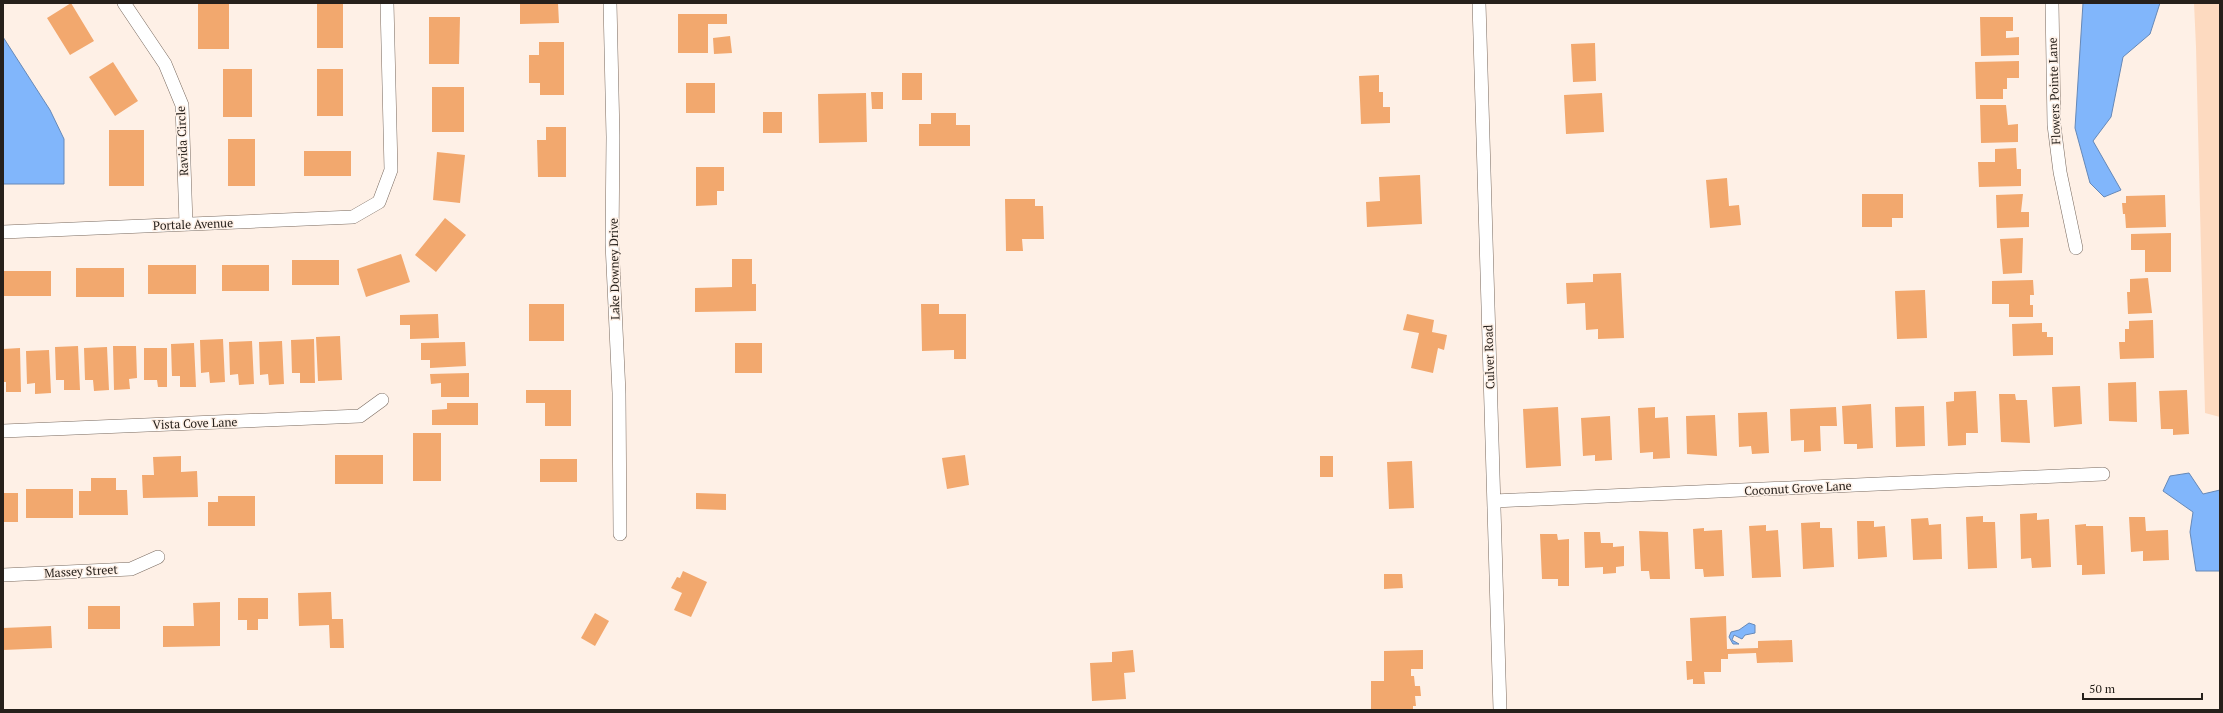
<svg xmlns="http://www.w3.org/2000/svg" width="2223" height="713" viewBox="0 0 2223 713" font-family="'PT Serif',serif">
  <style>
    .green { fill: #fddac0 }
    .water { fill: #81b6fb; stroke: #6689b8 }
    .building { fill: #f2a86e }
    .lines { fill: none; stroke-linecap: round; stroke-linejoin: round }
    .street-casing { stroke: #7a6b60; stroke-width: 14 }
    .street { stroke: #fff; stroke-width: 13 }
    .labels { text-anchor: middle; dominant-baseline: central; stroke-width: 3; stroke-linejoin: round; paint-order: stroke }
    .street-label { font-size: 12px; fill: #26201b; stroke: #fef0e6 }
  </style>
  <rect width="100%" height="100%" fill="#fef0e6"/>
  <path class="green" d="M 2194,3 L 2220,3 L 2220,417 L 2205,413 L 2196,47 Z"/>
  <path class="water" d="M 2083,3 L 2160,3 L 2150,34 L 2123,57 L 2111,117 L 2093,141 L 2121,190 L 2104,197 L 2090,183 L 2075,128 Z
    M 3,37 L 50,110 L 64,139 L 64,184 L 3,184 Z
    M 2189,473 L 2203,494 L 2220,490 L 2220,571 L 2196,571 L 2190,532 L 2193,512 L 2163,491 L 2170,476 Z
    M 1749,623 L 1755,625 L 1755,633 L 1745,635 L 1742,639 L 1734,635 L 1732,640 L 1739,644 L 1733,644 L 1729,637 L 1731,632 L 1739,630 Z"/>
  <path class="building" d="M 71,3 L 94,41 L 70,55 L 47,18 Z
    M 198,3 L 229,3 L 229,49 L 198,49 Z
    M 317,3 L 343,3 L 343,48 L 317,48 Z
    M 520,3 L 558,3 L 559,23 L 520,24 Z
    M 678,14 L 727,14 L 727,24 L 708,24 L 708,53 L 678,53 Z
    M 429,17 L 460,17 L 459,64 L 429,64 Z
    M 1980,17 L 2013,17 L 2013,31 L 2006,31 L 2006,38 L 2019,37 L 2019,55 L 1981,56 Z
    M 730,36 L 732,53 L 714,54 L 713,38 Z
    M 539,42 L 564,42 L 564,95 L 540,95 L 540,83 L 529,83 L 529,55 L 539,55 Z
    M 1595,43 L 1596,81 L 1573,82 L 1571,44 Z
    M 2019,61 L 2019,78 L 2007,78 L 2007,89 L 2003,89 L 2003,99 L 1976,99 L 1975,62 Z
    M 113,62 L 138,101 L 115,116 L 89,77 Z
    M 223,69 L 252,69 L 252,117 L 223,117 Z
    M 317,69 L 343,69 L 343,116 L 317,116 Z
    M 902,73 L 922,73 L 922,100 L 902,100 Z
    M 1379,75 L 1379,92 L 1383,92 L 1383,107 L 1390,107 L 1390,123 L 1361,124 L 1359,76 Z
    M 686,83 L 715,83 L 715,113 L 686,113 Z
    M 432,87 L 464,87 L 464,132 L 432,132 Z
    M 871,92 L 883,92 L 883,109 L 872,109 Z
    M 866,93 L 867,142 L 819,143 L 818,94 Z
    M 1602,93 L 1604,132 L 1566,134 L 1564,95 Z
    M 1980,105 L 2006,105 L 2008,125 L 2018,124 L 2018,142 L 1981,143 Z
    M 763,112 L 782,112 L 782,133 L 763,133 Z
    M 931,113 L 956,113 L 956,125 L 970,125 L 970,146 L 919,146 L 919,124 L 931,124 Z
    M 546,127 L 566,127 L 566,177 L 538,177 L 537,140 L 546,140 Z
    M 109,130 L 144,130 L 144,186 L 109,186 Z
    M 228,139 L 255,139 L 255,186 L 228,186 Z
    M 2016,148 L 2017,169 L 2021,169 L 2021,186 L 1979,187 L 1978,162 L 1995,162 L 1995,149 Z
    M 304,151 L 351,151 L 351,176 L 304,176 Z
    M 437,152 L 465,155 L 460,203 L 433,200 Z
    M 696,167 L 724,167 L 724,191 L 717,191 L 717,205 L 696,206 Z
    M 1420,175 L 1422,224 L 1367,227 L 1366,202 L 1380,201 L 1379,177 Z
    M 1727,178 L 1729,206 L 1739,205 L 1741,225 L 1710,228 L 1706,180 Z
    M 1862,194 L 1903,194 L 1903,218 L 1892,218 L 1892,227 L 1862,227 Z
    M 2023,194 L 2021,212 L 2029,212 L 2029,227 L 1997,228 L 1996,195 Z
    M 2165,195 L 2166,227 L 2126,228 L 2125,214 L 2123,214 L 2122,203 L 2126,203 L 2126,196 Z
    M 1005,199 L 1035,199 L 1035,206 L 1043,206 L 1044,239 L 1022,239 L 1023,251 L 1006,251 Z
    M 445,218 L 466,235 L 436,272 L 415,255 Z
    M 2171,233 L 2171,272 L 2145,272 L 2145,250 L 2131,250 L 2131,234 Z
    M 2023,238 L 2022,273 L 2003,274 L 2000,239 Z
    M 401,254 L 410,282 L 366,297 L 357,269 Z
    M 732,259 L 752,259 L 752,284 L 756,284 L 756,311 L 695,312 L 695,288 L 732,287 Z
    M 292,260 L 339,260 L 339,285 L 292,285 Z
    M 148,265 L 196,265 L 196,294 L 148,294 Z
    M 222,265 L 269,265 L 269,291 L 222,291 Z
    M 76,268 L 124,268 L 124,297 L 76,297 Z
    M 4,271 L 51,271 L 51,296 L 4,296 Z
    M 1621,273 L 1624,338 L 1598,339 L 1598,329 L 1586,330 L 1585,303 L 1567,304 L 1566,283 L 1593,282 L 1593,274 Z
    M 2148,278 L 2152,313 L 2128,314 L 2127,292 L 2130,292 L 2130,279 Z
    M 2033,280 L 2034,295 L 2030,295 L 2030,305 L 2033,305 L 2033,317 L 2009,317 L 2009,304 L 1992,304 L 1992,281 Z
    M 1925,290 L 1927,338 L 1897,339 L 1895,291 Z
    M 529,304 L 564,304 L 564,341 L 529,341 Z
    M 921,304 L 939,304 L 939,314 L 966,314 L 966,359 L 954,359 L 954,350 L 922,351 Z
    M 438,314 L 439,338 L 410,339 L 410,325 L 400,325 L 400,315 Z
    M 1407,314 L 1434,320 L 1432,332 L 1447,335 L 1444,350 L 1438,348 L 1433,373 L 1411,368 L 1419,333 L 1403,330 Z
    M 2153,320 L 2154,358 L 2120,359 L 2119,342 L 2125,342 L 2125,329 L 2129,329 L 2129,321 Z
    M 2042,323 L 2042,332 L 2047,332 L 2047,337 L 2053,337 L 2053,355 L 2013,356 L 2012,324 Z
    M 340,336 L 342,380 L 318,381 L 316,337 Z
    M 223,339 L 225,382 L 210,383 L 209,372 L 201,373 L 200,340 Z
    M 314,339 L 315,383 L 300,383 L 300,373 L 292,373 L 291,340 Z
    M 252,341 L 254,384 L 239,385 L 238,374 L 230,375 L 229,342 Z
    M 282,341 L 284,384 L 269,385 L 268,374 L 260,375 L 259,342 Z
    M 465,342 L 466,366 L 430,368 L 430,360 L 421,360 L 421,343 Z
    M 194,343 L 196,387 L 180,387 L 180,376 L 172,376 L 171,344 Z
    M 735,343 L 762,343 L 762,373 L 735,373 Z
    M 78,346 L 80,390 L 64,390 L 64,380 L 56,380 L 55,347 Z
    M 113,346 L 136,346 L 137,378 L 129,379 L 130,389 L 114,390 Z
    M 107,347 L 109,390 L 94,391 L 93,380 L 85,380 L 84,348 Z
    M 20,348 L 21,392 L 6,392 L 6,382 L 3,382 L 3,349 Z
    M 144,348 L 167,348 L 167,387 L 158,387 L 157,380 L 144,380 Z
    M 49,350 L 51,393 L 35,394 L 35,383 L 27,384 L 26,351 Z
    M 469,373 L 469,397 L 441,397 L 441,383 L 431,384 L 430,374 Z
    M 2136,382 L 2137,422 L 2109,421 L 2108,383 Z
    M 2080,386 L 2082,424 L 2054,427 L 2052,387 Z
    M 526,390 L 571,390 L 571,426 L 545,426 L 545,403 L 526,403 Z
    M 2187,390 L 2189,434 L 2173,435 L 2173,429 L 2161,429 L 2159,391 Z
    M 1976,391 L 1978,433 L 1966,433 L 1966,445 L 1948,446 L 1946,402 L 1954,401 L 1954,392 Z
    M 1999,394 L 2015,394 L 2016,400 L 2027,400 L 2030,443 L 2001,442 Z
    M 447,403 L 478,403 L 478,425 L 432,425 L 432,410 L 447,409 Z
    M 1871,404 L 1873,448 L 1857,449 L 1857,444 L 1844,444 L 1842,406 Z
    M 1924,406 L 1925,446 L 1896,447 L 1895,407 Z
    M 1558,407 L 1561,466 L 1526,468 L 1523,409 Z
    M 1655,407 L 1655,418 L 1668,417 L 1670,458 L 1653,459 L 1653,452 L 1640,453 L 1638,408 Z
    M 1836,407 L 1837,426 L 1820,426 L 1821,451 L 1804,452 L 1804,440 L 1791,441 L 1790,409 Z
    M 1767,412 L 1769,453 L 1752,454 L 1751,446 L 1739,447 L 1738,413 Z
    M 1715,415 L 1717,456 L 1687,454 L 1686,416 Z
    M 1610,416 L 1612,460 L 1595,461 L 1595,455 L 1583,456 L 1581,418 Z
    M 413,433 L 441,433 L 441,481 L 413,481 Z
    M 335,455 L 383,455 L 383,484 L 335,484 Z
    M 965,455 L 969,485 L 947,489 L 942,458 Z
    M 181,456 L 181,472 L 197,471 L 198,497 L 143,498 L 142,475 L 154,475 L 153,457 Z
    M 1320,456 L 1333,456 L 1333,477 L 1320,477 Z
    M 540,459 L 577,459 L 577,482 L 540,482 Z
    M 1412,461 L 1414,508 L 1389,509 L 1387,462 Z
    M 91,478 L 116,478 L 116,490 L 127,490 L 128,515 L 79,515 L 79,491 L 91,491 Z
    M 26,489 L 73,489 L 73,518 L 26,518 Z
    M 3,493 L 18,493 L 18,522 L 3,522 Z
    M 696,493 L 726,494 L 726,510 L 696,509 Z
    M 218,496 L 255,496 L 255,526 L 208,526 L 208,502 L 218,502 Z
    M 2037,513 L 2037,520 L 2049,519 L 2051,567 L 2032,568 L 2031,558 L 2021,559 L 2020,514 Z
    M 1983,516 L 1983,522 L 1995,522 L 1997,568 L 1968,569 L 1966,517 Z
    M 2129,517 L 2145,517 L 2146,531 L 2168,530 L 2169,560 L 2143,561 L 2143,551 L 2131,552 Z
    M 1928,518 L 1929,525 L 1941,524 L 1942,559 L 1913,560 L 1911,519 Z
    M 1857,521 L 1874,521 L 1874,527 L 1885,526 L 1887,557 L 1858,559 Z
    M 1820,522 L 1820,528 L 1832,528 L 1834,567 L 1803,569 L 1801,523 Z
    M 2086,524 L 2086,526 L 2103,526 L 2105,574 L 2082,575 L 2082,565 L 2077,565 L 2075,525 Z
    M 1766,525 L 1766,531 L 1778,530 L 1781,577 L 1752,578 L 1749,526 Z
    M 1704,528 L 1704,531 L 1722,530 L 1724,576 L 1704,577 L 1703,569 L 1695,569 L 1693,529 Z
    M 1639,531 L 1668,532 L 1670,579 L 1650,579 L 1649,571 L 1641,571 Z
    M 1584,532 L 1600,532 L 1601,543 L 1613,543 L 1613,547 L 1624,546 L 1624,566 L 1616,567 L 1616,573 L 1603,574 L 1603,567 L 1585,568 Z
    M 1540,534 L 1557,534 L 1558,540 L 1569,539 L 1569,586 L 1558,586 L 1558,579 L 1542,579 Z
    M 683,571 L 707,582 L 691,617 L 674,610 L 682,593 L 671,588 L 677,577 L 680,578 Z
    M 1384,574 L 1402,574 L 1403,588 L 1384,589 Z
    M 331,592 L 332,619 L 343,619 L 344,648 L 330,648 L 329,625 L 299,626 L 298,593 Z
    M 238,598 L 268,598 L 268,619 L 258,619 L 258,630 L 247,630 L 247,620 L 238,620 Z
    M 220,602 L 220,646 L 163,647 L 163,626 L 194,626 L 193,603 Z
    M 88,606 L 120,606 L 120,629 L 88,629 Z
    M 595,613 L 609,621 L 595,646 L 581,638 Z
    M 1726,616 L 1727,649 L 1758,648 L 1758,641 L 1792,640 L 1793,662 L 1757,663 L 1756,653 L 1728,654 L 1728,659 L 1721,659 L 1721,672 L 1704,672 L 1705,684 L 1693,684 L 1693,679 L 1687,680 L 1686,661 L 1692,661 L 1690,618 Z
    M 51,626 L 52,648 L 3,650 L 3,628 Z
    M 1133,650 L 1135,672 L 1124,673 L 1126,699 L 1092,701 L 1090,663 L 1112,662 L 1112,652 Z
    M 1423,650 L 1423,669 L 1411,669 L 1411,676 L 1414,676 L 1415,686 L 1420,686 L 1421,696 L 1415,696 L 1416,706 L 1413,706 L 1413,710 L 1371,710 L 1371,681 L 1384,681 L 1384,651 Z"/>
  <g class="lines">
    <g class="street-casing">
      <path id="street" d="M 124,3 L 165,64 L 182,105 L 186,224
        M 610,3 L 613,137 L 612,243 L 619,393 L 620,534
        M 1479,3 L 1500,710
        M 2052,3 L 2054,125 L 2060,172 L 2076,248
        M 3,232 L 353,217 L 379,202 L 391,170 L 387,3
        M 3,431 L 360,416 L 382,400
        M 1494,501 L 2103,474
        M 3,575 L 131,569 L 158,557"/>
    </g>
    <use href="#street" class="street"/>
  </g>
  <g class="labels">
    <g class="street-label">
      <text transform="translate(2054 91) rotate(-92)">Flowers Pointe Lane</text>
      <text transform="translate(182 141) rotate(-93)">Ravida Circle</text>
      <text transform="translate(193 224) rotate(-2)">Portale Avenue</text>
      <text transform="translate(614 269) rotate(-91)">Lake Downey Drive</text>
      <text transform="translate(1489 357) rotate(-92)">Culver Road</text>
      <text transform="translate(195 423) rotate(-2)">Vista Cove Lane</text>
      <text transform="translate(1798 488) rotate(-3)">Coconut Grove Lane</text>
      <text transform="translate(81 571) rotate(-3)">Massey Street</text>
    </g>
  </g>
  <rect width="2223" height="713" fill="none" stroke="#26201b" stroke-width="8"/>
  <path d="M2083 693v6h119v-6" fill="none" stroke="#26201b" stroke-width="2"/>
  <text x="2089" y="693" font-size="12" fill="#26201b" stroke="#fef0e6" stroke-width="3" paint-order="stroke">50 m</text>
</svg>
